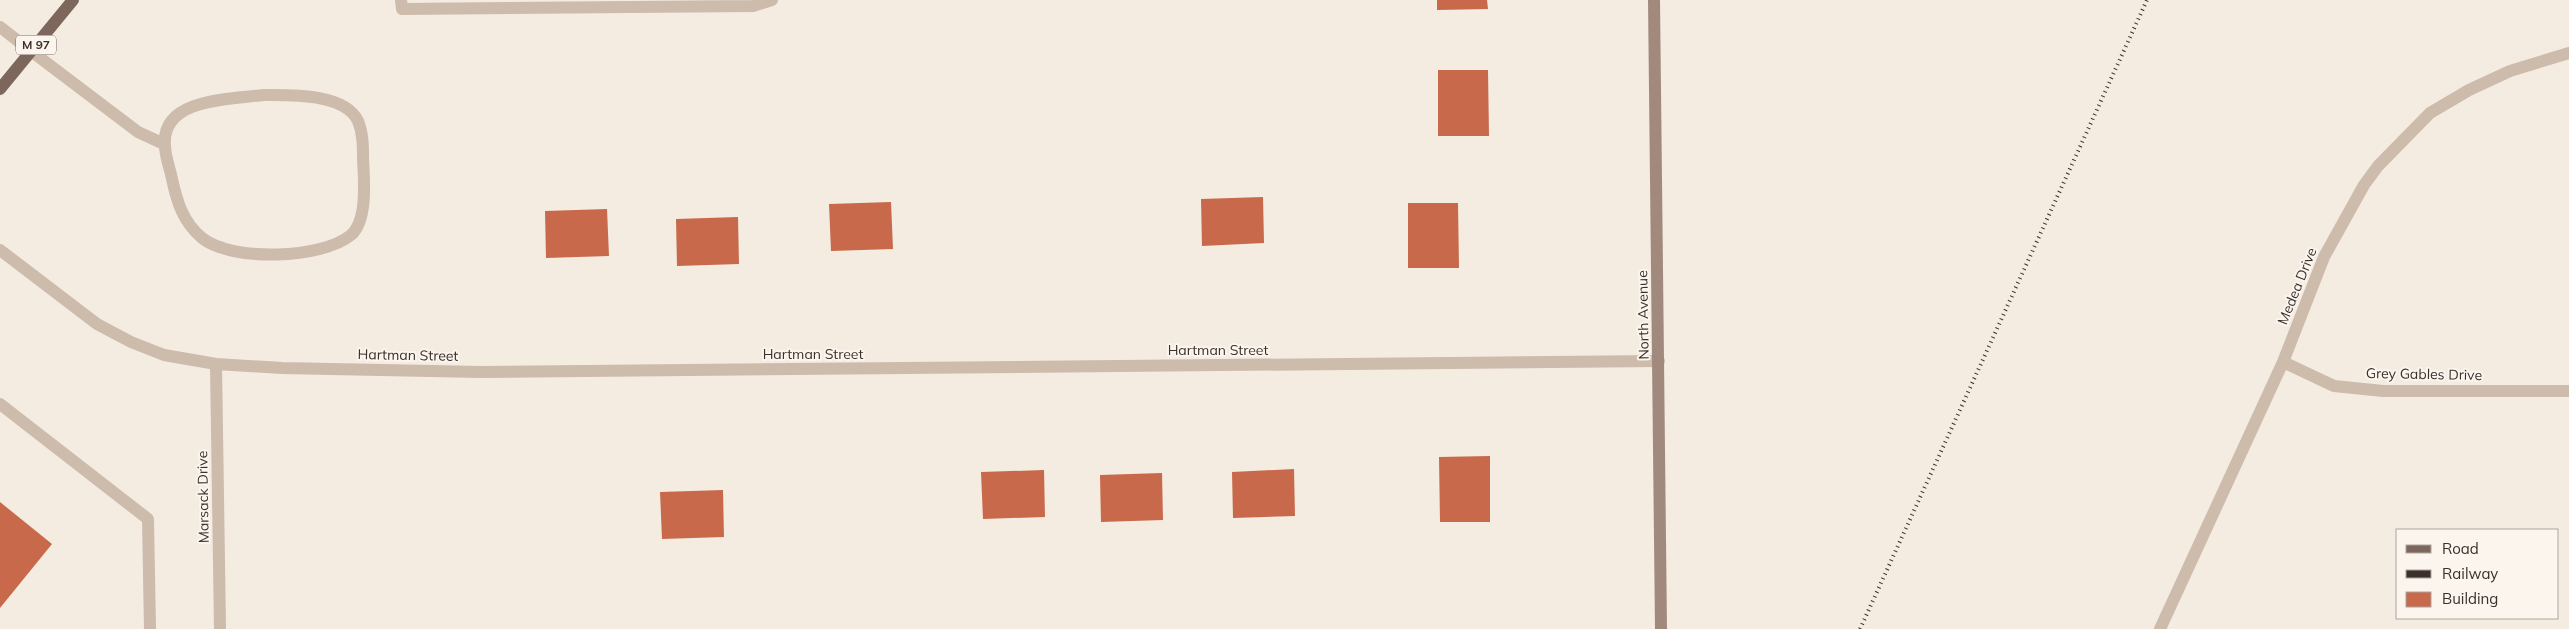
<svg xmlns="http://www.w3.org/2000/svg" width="2569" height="629" viewBox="0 0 2569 629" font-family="Mulish,sans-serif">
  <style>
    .building { fill: #c8694b }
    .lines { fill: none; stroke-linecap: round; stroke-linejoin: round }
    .service { stroke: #cdbbac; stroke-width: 12 }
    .minor { stroke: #cdbbac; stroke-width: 12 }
    .secondary { stroke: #a18a7d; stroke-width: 12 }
    .primary { stroke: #7d675c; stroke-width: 12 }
    .rail { stroke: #3b302b; stroke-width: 4; stroke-dasharray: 1 4; stroke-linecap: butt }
    .labels { text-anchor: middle; stroke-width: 4; stroke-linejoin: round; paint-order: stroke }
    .shield { fill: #fbf5ee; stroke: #756b66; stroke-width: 1 }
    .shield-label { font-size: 12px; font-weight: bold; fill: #3b302b }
    .street-label { font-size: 14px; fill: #3b302b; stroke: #fbf5ee }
  </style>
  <rect width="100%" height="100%" fill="#f4ebe1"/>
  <path class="building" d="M 1437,0 L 1487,0 L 1488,9 L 1437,10 Z
    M 1438,70 L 1488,70 L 1489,136 L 1438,136 Z
    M 1263,197 L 1264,243 L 1202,246 L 1201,199 Z
    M 891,202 L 893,249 L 831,251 L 829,204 Z
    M 1408,203 L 1458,203 L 1459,268 L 1408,268 Z
    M 607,209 L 609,256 L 546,258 L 545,211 Z
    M 738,217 L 739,264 L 677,266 L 676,219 Z
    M 1490,456 L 1490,522 L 1440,522 L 1439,457 Z
    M 1294,469 L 1295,516 L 1233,518 L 1232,472 Z
    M 1044,470 L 1045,517 L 983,519 L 981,472 Z
    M 1162,473 L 1163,520 L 1101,522 L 1100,475 Z
    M 723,490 L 724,537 L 662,539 L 660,492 Z
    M 0,502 L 52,544 L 0,608 Z"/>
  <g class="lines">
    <path class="service" d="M 401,0 L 402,9 L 753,6 L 772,0
      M 31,51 L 138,132 L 164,144
      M 264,95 C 290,95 345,93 358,121 C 363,133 363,146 363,159 C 364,179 368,220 351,235 C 322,259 232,262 202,238 C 183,222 177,202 172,179 C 170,168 165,157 165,145 C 161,98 231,99 264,95 Z
      M 0,404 L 148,519 L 150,629"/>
    <path class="minor" d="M 0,27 L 31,51
      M 0,250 L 97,324 L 131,342 L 164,355 L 216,364 L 282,368 L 480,372 L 1659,361
      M 2283,362 L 2334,386 L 2383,391 L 2569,391
      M 216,364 L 220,629
      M 2160,629 L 2283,362 L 2324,257 L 2364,185 L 2378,166 L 2430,113 L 2469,90 L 2510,71 L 2569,53"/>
    <path class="secondary" d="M 1654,0 L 1661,629"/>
    <path class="primary" d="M 0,89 L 73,0"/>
    <path class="rail" d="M 1860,629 L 2147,0"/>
  </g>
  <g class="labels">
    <rect class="shield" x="16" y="35.5" width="40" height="19" rx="4"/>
    <g class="shield-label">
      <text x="36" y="49">M 97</text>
    </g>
    <g class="street-label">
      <text transform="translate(2297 286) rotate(-68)" y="5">Medea Drive</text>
      <text transform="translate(1643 315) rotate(-91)" y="5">North Avenue</text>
      <text x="1218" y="355">Hartman Street</text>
      <text x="813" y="359">Hartman Street</text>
      <text transform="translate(408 355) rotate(1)" y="5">Hartman Street</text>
      <text transform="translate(2424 374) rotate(1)" y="5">Grey Gables Drive</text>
      <text transform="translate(203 497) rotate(-91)" y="5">Marsack Drive</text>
    </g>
  </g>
  <rect x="2396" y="529" width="162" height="90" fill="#fbf5ee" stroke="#aea6a0"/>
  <rect x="2406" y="545" width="25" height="8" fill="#7d675c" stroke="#aea6a0"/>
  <text x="2442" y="554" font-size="15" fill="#3b302b">Road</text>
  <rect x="2406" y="570" width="25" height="8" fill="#3b302b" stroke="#aea6a0"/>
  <text x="2442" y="579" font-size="15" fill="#3b302b">Railway</text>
  <rect x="2406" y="592" width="25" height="15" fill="#c8694b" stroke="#aea6a0"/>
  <text x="2442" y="604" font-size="15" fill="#3b302b">Building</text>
</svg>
